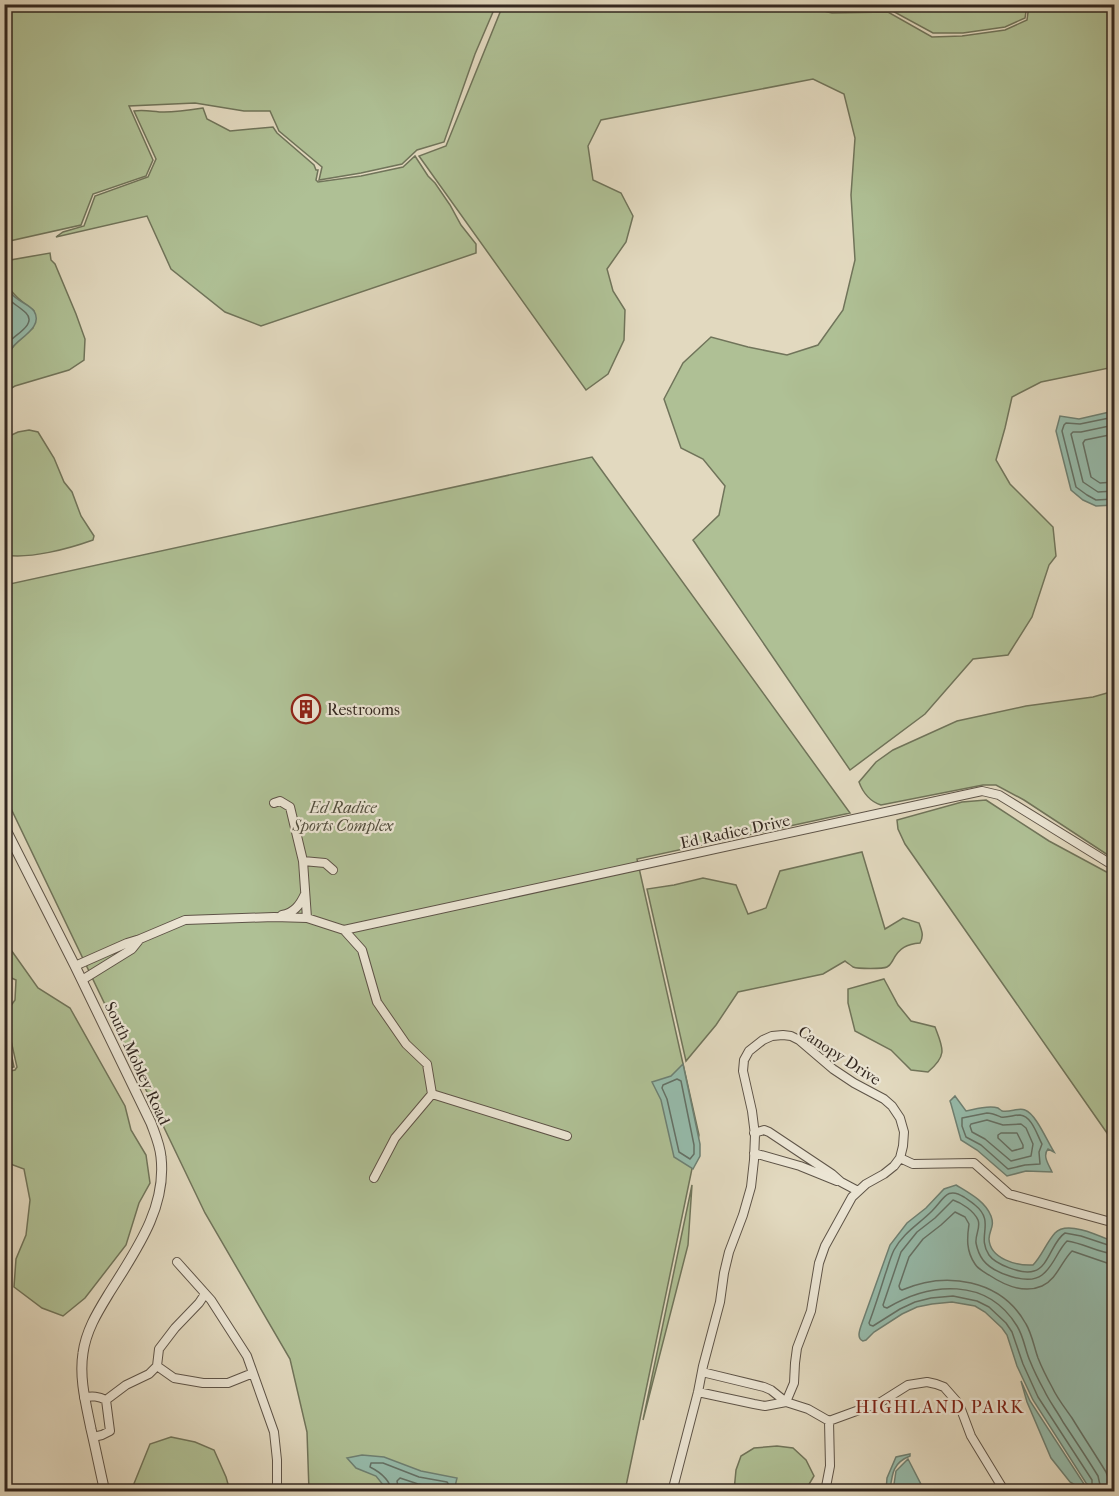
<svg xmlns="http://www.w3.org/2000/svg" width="1119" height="1496" viewBox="0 0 1119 1496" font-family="'IM FELL French Canon',serif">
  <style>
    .green { fill: #afc095; stroke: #70745a; stroke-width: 1.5 }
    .water { fill: #96bbab; stroke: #6e8073; stroke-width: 1.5 }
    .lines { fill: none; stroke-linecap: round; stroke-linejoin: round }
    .shore { stroke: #647166; stroke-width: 1.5 }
    .minor-casing { stroke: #5e5448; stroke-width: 10 }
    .tertiary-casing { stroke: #5e5448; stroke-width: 11 }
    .minor { stroke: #ece6d5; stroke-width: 8 }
    .tertiary { stroke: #ece6d5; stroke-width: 9 }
    .labels { text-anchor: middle; stroke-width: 4.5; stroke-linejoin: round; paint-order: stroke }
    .poi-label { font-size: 16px; fill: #322720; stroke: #ece6d5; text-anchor: start }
    .park-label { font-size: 16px; font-style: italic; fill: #514d3d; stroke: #ece6d5 }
    .street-label { font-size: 16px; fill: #322720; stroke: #ece6d5 }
    .neighbourhood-label { font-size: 18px; letter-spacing: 1.5px; fill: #7a1f14; stroke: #ece6d5 }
  </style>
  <rect width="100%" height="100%" fill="#e2d9bf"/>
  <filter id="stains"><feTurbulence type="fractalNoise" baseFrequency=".00333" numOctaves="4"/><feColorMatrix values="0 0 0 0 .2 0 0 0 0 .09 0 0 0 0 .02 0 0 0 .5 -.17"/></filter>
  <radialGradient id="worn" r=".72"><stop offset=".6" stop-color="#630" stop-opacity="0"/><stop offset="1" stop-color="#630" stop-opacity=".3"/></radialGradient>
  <path class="green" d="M 143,4 L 147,8 L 156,7 L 159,4 L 496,5 L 475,54 L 444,142 L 417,150 L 402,164 L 361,173 L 319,180 L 322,167 L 279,131 L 270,111 L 244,111 L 195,103 L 129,106 L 153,160 L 146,176 L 93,194 L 81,225 L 5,242 L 4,5 Z
    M 503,5 L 800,5 L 802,6 L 832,13 L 888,12 L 932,37 L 962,36 L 1005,30 L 1027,20 L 1029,5 L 1114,5 L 1114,367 L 1041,382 L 1012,397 L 1005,428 L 996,460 L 1010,484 L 1053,527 L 1056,556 L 1049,565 L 1032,617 L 1008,655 L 973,659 L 925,714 L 850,770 L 693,540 L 719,515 L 725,486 L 703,459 L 681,448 L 664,399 L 683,363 L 711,337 L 748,347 L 787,355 L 818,345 L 843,310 L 855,260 L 851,195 L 855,138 L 844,94 L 813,79 L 601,120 L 588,146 L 593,180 L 621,193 L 633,216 L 626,242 L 607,269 L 613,291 L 625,310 L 624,340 L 608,374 L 586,390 L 419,156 L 446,146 Z
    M 812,5 L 1027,5 L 1025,18 L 1005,27 L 963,33 L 933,33 L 889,9 L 834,10 Z
    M 203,108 L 207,119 L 230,131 L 273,127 L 277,133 L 314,165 L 316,170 L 318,170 L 316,180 L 318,182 L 361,176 L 403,167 L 415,156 L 428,176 L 435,183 L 450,205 L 461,225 L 476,244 L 476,253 L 261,326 L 225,312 L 171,269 L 147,216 L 56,237 L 63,232 L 84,226 L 95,196 L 148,177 L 156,159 L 134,111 C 144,109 154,112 164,112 C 177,112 190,110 203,108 Z
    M 50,253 L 51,260 L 55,264 L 76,314 L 85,339 L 84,360 L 69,370 L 15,386 L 5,392 L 4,370 C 8,364 7,357 11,350 C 16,341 26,335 33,328 L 34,311 C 12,294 5,291 5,261 Z
    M 29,430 L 38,432 L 54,458 L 64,482 L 72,492 L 81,516 L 94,536 L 93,540 C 68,549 30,559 5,555 L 5,438 L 18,432 Z
    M 592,457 L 850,813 L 637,859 L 699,1135 L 625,1491 L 309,1491 L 307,1432 L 290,1359 L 205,1213 L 5,796 L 5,585 Z
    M 1114,691 L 1114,859 L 1024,800 L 996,785 L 983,785 L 881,805 C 871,802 863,793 859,782 L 876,762 L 893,750 L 957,721 L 1026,706 L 1093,697 Z
    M 986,800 L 1049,841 L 1114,876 L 1114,1143 L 905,844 L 898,829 L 897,820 L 962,802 Z
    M 862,852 L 885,929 L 903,918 L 919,923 C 922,931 924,936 920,943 C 907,944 899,948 893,960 C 891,963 891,965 887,967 C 883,969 858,969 853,967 C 852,966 846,962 845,961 L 823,974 L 738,992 L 716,1025 L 686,1061 L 647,889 L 674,885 L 703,878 L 736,885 L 748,914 L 766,908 L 780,871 Z
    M 4,940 L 38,988 L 70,1008 L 125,1106 L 131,1130 L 146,1155 L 150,1183 L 139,1203 L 126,1245 L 85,1298 L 63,1316 L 42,1308 L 14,1287 L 16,1259 L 26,1235 L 30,1200 L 24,1169 L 5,1162 L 5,1072 L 15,1070 L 17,1067 L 5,1014 L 15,1000 L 16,980 L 5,975 Z
    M 884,979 L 898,1005 L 911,1021 L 935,1027 C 943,1048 948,1055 928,1072 L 911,1070 L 891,1050 L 855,1031 L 848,1003 L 848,989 Z
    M 5,1025 L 14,1067 L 5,1069 L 4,1069 Z
    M 692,1185 L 688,1245 L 643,1420 Z
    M 171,1437 L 195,1442 L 214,1450 L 226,1477 L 230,1491 L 131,1491 L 150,1444 Z
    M 777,1446 L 793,1448 L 806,1460 L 814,1476 L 805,1491 L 734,1491 L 736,1470 L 741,1456 L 754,1448 Z"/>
  <path class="water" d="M 5,272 C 8,279 7,288 12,294 C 17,301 29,304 34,311 C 44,327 19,338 12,348 C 8,355 8,363 5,370 Z
    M 1114,411 L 1114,505 L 1096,506 L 1083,500 L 1071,490 L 1056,431 L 1060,416 L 1079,419 Z
    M 683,1064 L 700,1144 L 700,1156 L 693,1169 L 674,1157 L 661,1100 L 652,1082 L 671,1076 Z
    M 955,1096 L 966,1111 C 976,1109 988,1105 998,1108 C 999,1109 1001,1110 1002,1111 C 1010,1113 1018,1107 1025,1110 C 1036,1114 1047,1141 1054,1152 L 1048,1149 C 1042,1156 1049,1165 1052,1172 L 1026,1171 L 1007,1176 L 977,1150 L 961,1140 L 951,1104 L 950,1101 Z
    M 956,1185 C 969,1193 985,1201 991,1216 C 995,1227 989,1230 989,1239 C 990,1259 1017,1266 1033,1265 C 1042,1256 1046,1243 1055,1233 C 1067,1220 1100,1236 1114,1242 L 1114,1491 L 1097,1491 L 1086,1483 L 1033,1400 L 1017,1366 L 1007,1335 L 1002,1328 L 985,1312 L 975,1306 L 952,1302 L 932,1304 L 917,1307 L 902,1314 L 874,1332 L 866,1340 L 863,1341 C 857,1338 859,1332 861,1326 L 890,1245 L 907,1223 L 926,1208 L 944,1189 Z
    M 1021,1381 L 1030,1401 L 1084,1484 L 1092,1491 L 1085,1491 L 1070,1482 L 1051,1458 L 1027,1402 Z
    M 910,1454 L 910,1456 C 892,1463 892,1475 890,1491 L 886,1491 L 887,1478 L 896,1457 Z
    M 362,1455 L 384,1457 L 421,1471 L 457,1478 L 454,1491 L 388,1491 L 376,1476 L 356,1468 L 347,1458 Z
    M 908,1459 L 923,1488 L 925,1491 L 893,1491 L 896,1471 Z"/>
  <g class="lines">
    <path class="shore" d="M 4,294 C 9,302 19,306 26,313 C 37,324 16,334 9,342 C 7,344 6,347 4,350
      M 1114,417 L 1080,424 L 1066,423 L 1064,425 L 1062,431 L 1076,487 L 1087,495 L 1096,500 L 1114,499
      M 1114,425 L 1081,432 L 1073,432 L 1071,434 L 1083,482 L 1098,492 L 1114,491
      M 1114,434 L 1085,440 L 1083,443 L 1091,477 L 1100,483 L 1114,482
      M 677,1079 L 681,1081 L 694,1145 L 694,1154 L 690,1159 L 679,1152 L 667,1099 L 662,1088 L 663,1085 Z
      M 987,1113 C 992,1113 996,1115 1001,1117 C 1007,1118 1014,1115 1020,1115 C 1032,1116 1037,1135 1042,1144 L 1039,1152 L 1040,1164 L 1025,1165 L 1008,1169 L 981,1145 L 966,1137 L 962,1126 L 962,1118 Z
      M 987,1120 L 1003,1125 L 1021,1124 L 1026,1128 L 1033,1144 L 1031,1156 L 1011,1161 L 985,1139 L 972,1132 L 970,1126 L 971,1124 Z
      M 1001,1133 L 1017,1133 L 1023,1145 L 1023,1148 L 1012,1151 L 998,1138 L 998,1135 Z
      M 392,1492 C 390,1480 380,1472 370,1467 L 371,1463 L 383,1463 L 419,1477 L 447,1482 L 449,1485 L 448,1492
      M 399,1492 L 397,1481 L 400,1478 L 418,1484 L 438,1488 L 441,1492
      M 1088,1492 L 1092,1486 L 1092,1480 L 1038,1397 L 1023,1364 L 1012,1332 L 1006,1323 L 989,1307 L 977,1301 L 953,1296 L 931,1298 L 915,1302 L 900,1309 L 873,1326 L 870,1325 L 869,1323 C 875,1307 880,1291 885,1275 C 888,1267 890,1258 894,1250 C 903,1233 919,1224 932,1211 C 944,1199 947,1186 964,1197 C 968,1200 972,1202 975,1205 C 996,1222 976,1236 989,1255 C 995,1264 1022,1275 1034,1271 C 1049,1267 1052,1241 1065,1233 L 1081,1236 L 1114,1247
      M 1098,1492 L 1100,1485 L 1098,1476 C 1087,1458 1075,1440 1063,1422 C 1057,1411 1049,1401 1044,1390 C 1039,1381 1034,1371 1030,1361 C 1025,1350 1024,1337 1017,1326 C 987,1277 930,1282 887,1308 L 884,1307 L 883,1305 L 901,1252 L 917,1232 L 935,1218 L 953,1200 C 962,1203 974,1211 978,1220 C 981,1227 975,1235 976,1243 C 977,1248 980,1256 983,1260 C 993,1273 1028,1286 1042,1275 C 1054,1266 1057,1251 1067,1241 C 1083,1243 1099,1253 1114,1254
      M 1108,1492 L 1109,1480 L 1106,1472 C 1095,1454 1083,1436 1072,1418 C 1065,1408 1057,1398 1052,1387 C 1047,1378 1042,1368 1038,1358 C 1034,1347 1032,1334 1026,1324 C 1001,1279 946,1271 902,1290 L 900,1289 L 899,1286 L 909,1257 L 923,1239 L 941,1225 L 955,1212 L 965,1217 L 969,1224 C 967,1238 966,1251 975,1264 C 978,1269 984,1272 989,1275 C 1004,1285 1024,1294 1042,1286 C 1057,1279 1061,1262 1072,1251 L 1107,1263 L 1114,1263"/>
    <g class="minor-casing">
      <path id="minor" d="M 274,803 L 280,801 L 290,807 L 303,861 L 307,918
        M 303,861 L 325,863 L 333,870
        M 282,915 C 294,913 300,905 305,894
        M 344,930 L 982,791 L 999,795 L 1114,866
        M 75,966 L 127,943 L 140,939 L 185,920 L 274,917 L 307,918 L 344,930 L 362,950 L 377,1002 L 406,1044 L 427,1064 L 432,1094 L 395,1138 L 374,1178
        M 82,980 L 132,949 L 140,939
        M 432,1094 L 567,1136
        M 754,1133 L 764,1130 L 769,1132 L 832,1174 L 841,1182 L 858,1191
        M 754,1153 L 800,1166 L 837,1181
        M 900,1158 L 913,1164 L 974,1163 L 1009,1194 L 1111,1222 L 1114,1226
        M 177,1262 L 211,1300 L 247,1356 L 274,1432 L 277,1460 L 277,1492
        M 205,1294 L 199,1303 L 175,1328 L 159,1349 L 157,1366 L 174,1378 L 203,1383 L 228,1383 L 253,1373
        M 702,1372 L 764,1387 L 771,1390 L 786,1402 L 808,1409 L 829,1421 L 881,1402 L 908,1385 L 927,1382 L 936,1384 L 944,1387 L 959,1404 L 971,1436 L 1005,1492
        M 698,1392 L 754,1404 L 765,1406 L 786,1402
        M 84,1397 C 93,1396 98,1396 106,1400 L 110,1431 L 102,1435 L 93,1437
        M 106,1400 L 126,1385 L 149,1374 L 157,1366
        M 672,1492 L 698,1392 L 703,1366 L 720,1302 L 724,1273 L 729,1252 L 743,1215 L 751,1187 L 754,1160 L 755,1135 L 752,1111 L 743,1071 L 744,1060 L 749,1051 L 763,1040 L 772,1036 L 783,1035 L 791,1036 L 799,1040 L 833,1069 L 854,1083 L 884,1099 L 892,1106 L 900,1118 L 904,1132 L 903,1146 L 900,1158 L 894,1166 L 884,1174 L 866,1184 L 852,1197 L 825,1246 L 819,1263 L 811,1311 L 797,1348 L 795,1363 L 794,1383 L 786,1402
        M 825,1492 L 830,1466 L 829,1421"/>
    </g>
    <g class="tertiary-casing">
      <path id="tertiary" d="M 4,826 L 75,966 L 151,1123 C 155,1134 160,1145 161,1157 C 167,1209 134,1253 108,1295 C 97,1313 86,1331 83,1353 C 79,1378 86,1404 91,1429 C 96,1450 100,1471 105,1492"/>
    </g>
    <use href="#minor" class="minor"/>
    <use href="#tertiary" class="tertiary"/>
  </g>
  <defs>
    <g id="building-ring" transform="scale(1.5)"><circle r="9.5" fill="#ece6d5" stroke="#8f2418" stroke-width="1.5"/><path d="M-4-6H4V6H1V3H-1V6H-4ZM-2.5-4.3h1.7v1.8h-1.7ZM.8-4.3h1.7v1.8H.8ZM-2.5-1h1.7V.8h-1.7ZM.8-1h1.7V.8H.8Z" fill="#8f2418"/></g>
  </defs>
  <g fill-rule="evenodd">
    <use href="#building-ring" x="306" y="709"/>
  </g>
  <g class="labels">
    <g class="poi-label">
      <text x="327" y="715">Restrooms</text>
    </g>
    <g class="park-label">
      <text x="343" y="813">Ed Radice<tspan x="343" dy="18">Sports Complex</tspan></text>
    </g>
    <g class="street-label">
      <text transform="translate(735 831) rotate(-12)" y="6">Ed Radice Drive</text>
      <text transform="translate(840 1055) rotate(33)" y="6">Canopy Drive</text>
      <text transform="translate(138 1063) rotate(65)" y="6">South Mobley Road</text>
    </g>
    <g class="neighbourhood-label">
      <text x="940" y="1413">HIGHLAND PARK</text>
    </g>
  </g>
  <rect width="1119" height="1496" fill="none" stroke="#e2d9bf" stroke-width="24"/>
  <rect x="6" y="6" width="1107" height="1484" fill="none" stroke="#322720" stroke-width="3"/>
  <rect x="12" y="12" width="1095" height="1472" fill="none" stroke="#322720" stroke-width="1.5"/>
  <rect width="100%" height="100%" filter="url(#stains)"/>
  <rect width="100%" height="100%" fill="url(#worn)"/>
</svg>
